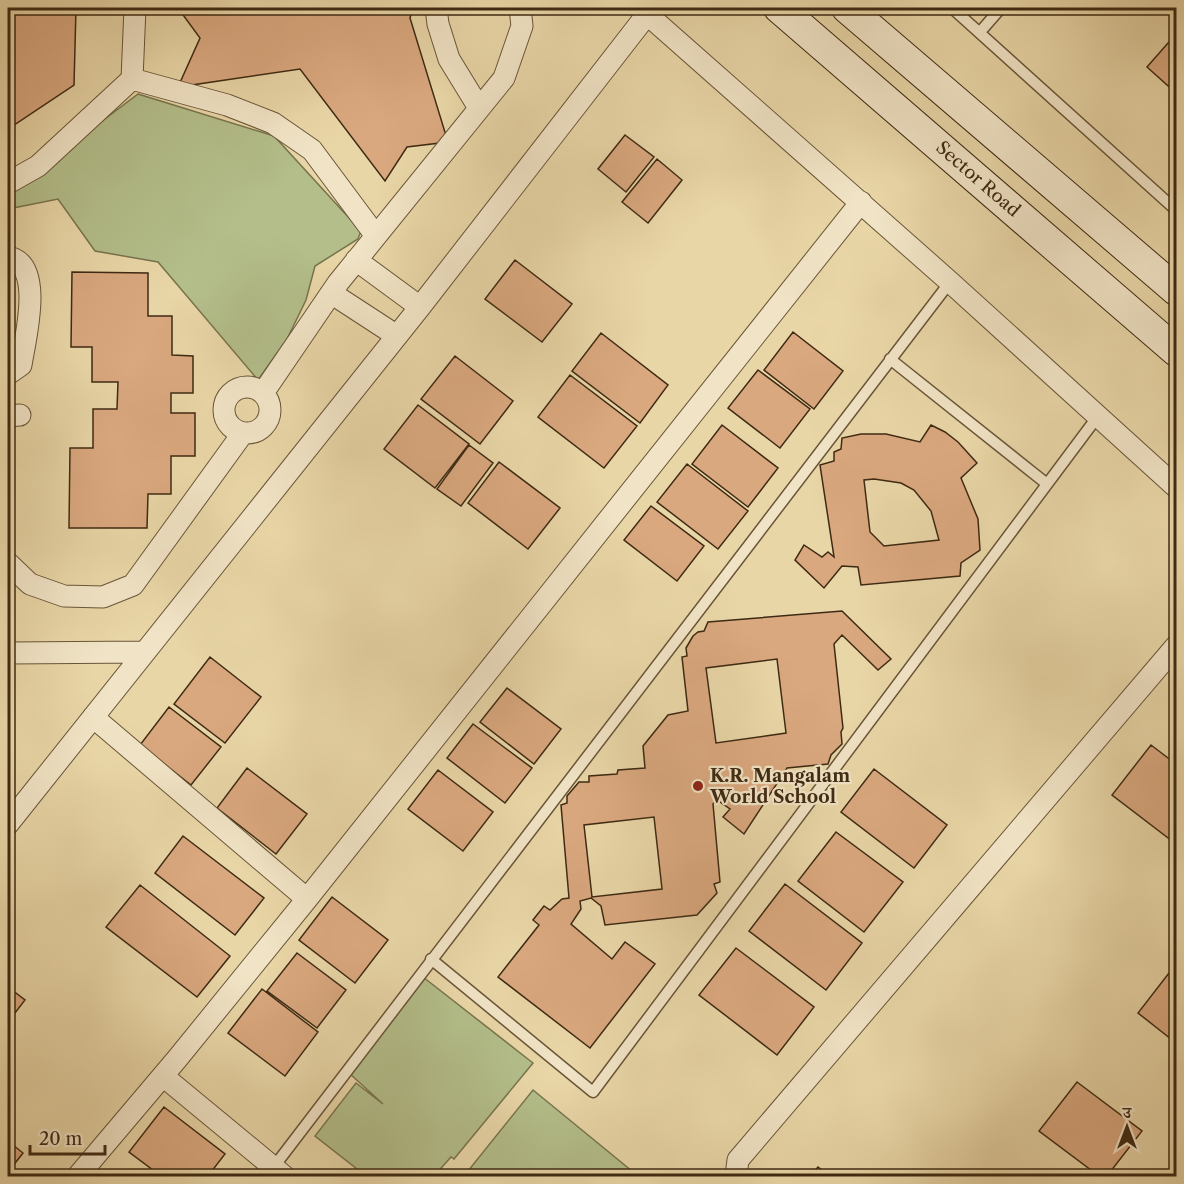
<svg xmlns="http://www.w3.org/2000/svg" width="1184" height="1184" viewBox="0 0 1184 1184" font-family="'Libre Caslon Text','Noto Serif Devanagari',serif">
  <style>
    .green { fill: #b3be8a; stroke: #78744e; stroke-width: 1.5 }
    .building { fill: #daa87f; stroke: #3e2a13; stroke-width: 1.5; fill-rule: evenodd }
    .lines { fill: none; stroke-linecap: round; stroke-linejoin: round }
    .lane-casing { stroke: #695538; stroke-width: 13 }
    .street-casing { stroke: #695538; stroke-width: 23 }
    .secondary-casing { stroke: #3e2a13; stroke-width: 32 }
    .lane { stroke: #f1e4c6; stroke-width: 10 }
    .street { stroke: #f1e4c6; stroke-width: 21 }
    .secondary { stroke: #f1e4c6; stroke-width: 30 }
    .poi-dot { fill: #8f2418; stroke: #f1e4c6; stroke-width: 2 }
    .labels { text-anchor: middle; stroke-width: 4.5; stroke-linejoin: round; paint-order: stroke }
    .street-label { font-size: 18px; fill: #3e2a13; stroke: #f1e4c6 }
    .poi-label { font-size: 18px; font-weight: bold; fill: #3e2a13; stroke: #f1e4c6; text-anchor: start }
  </style>
  <rect width="100%" height="100%" fill="#e9d6a7"/>
  <filter id="stains"><feTurbulence type="fractalNoise" baseFrequency=".00333" numOctaves="4"/><feColorMatrix values="0 0 0 0 .2 0 0 0 0 .09 0 0 0 0 .02 0 0 0 .5 -.17"/></filter>
  <radialGradient id="worn" r=".72"><stop offset=".6" stop-color="#630" stop-opacity="0"/><stop offset="1" stop-color="#630" stop-opacity=".3"/></radialGradient>
  <path class="green" d="M 138,94 L 274,136 L 361,231 L 358,239 L 315,266 L 306,300 L 287,339 L 258,380 L 158,262 L 95,251 L 58,199 L 8,209 L 8,192 Z
    M 423,977 L 533,1063 L 454,1159 L 451,1157 L 434,1176 L 366,1176 L 315,1136 L 356,1083 L 383,1104 L 349,1073 Z
    M 533,1090 L 638,1176 L 464,1176 Z"/>
  <path class="building" d="M 8,8 L 76,8 L 74,85 L 8,129 Z
    M 178,8 L 413,8 L 410,18 L 448,142 L 407,147 L 385,181 L 300,69 L 178,87 L 200,38 Z
    M 1176,34 L 1176,93 L 1147,67 Z
    M 625,135 L 654,157 L 626,192 L 598,169 Z
    M 657,159 L 682,180 L 648,223 L 622,202 Z
    M 515,260 L 572,304 L 542,342 L 485,299 Z
    M 72,272 L 148,273 L 148,316 L 172,316 L 172,355 L 193,356 L 193,393 L 171,393 L 171,413 L 195,413 L 195,456 L 171,456 L 171,494 L 148,494 L 147,528 L 69,528 L 70,448 L 93,448 L 93,409 L 117,409 L 118,382 L 92,382 L 92,347 L 71,347 Z
    M 793,332 L 843,371 L 814,409 L 764,370 Z
    M 601,333 L 668,385 L 640,423 L 572,371 Z
    M 455,356 L 513,401 L 480,444 L 421,399 Z
    M 758,370 L 810,409 L 780,448 L 728,408 Z
    M 570,375 L 637,426 L 604,468 L 538,417 Z
    M 418,405 L 469,444 L 435,488 L 384,449 Z
    M 722,425 L 778,468 L 748,507 L 692,464 Z
    M 931,425 L 945,432 L 958,442 L 977,463 L 961,478 L 978,519 L 980,550 L 961,563 L 960,576 L 861,585 L 858,567 L 842,566 L 824,588 L 795,560 L 804,545 L 822,557 L 828,552 L 834,557 L 820,465 L 834,461 L 834,452 L 841,449 L 842,438 L 861,434 L 886,434 L 920,442 ZM 874,479 L 901,483 L 914,490 L 931,511 L 939,540 L 884,546 L 870,532 L 864,480 Z
    M 469,445 L 493,463 L 461,506 L 437,489 Z
    M 499,462 L 560,508 L 528,549 L 468,503 Z
    M 687,464 L 748,511 L 718,549 L 657,502 Z
    M 651,506 L 704,546 L 677,581 L 624,540 Z
    M 842,611 L 891,659 L 878,670 L 842,635 L 834,644 L 843,728 L 841,732 L 842,744 L 831,755 L 828,764 L 787,768 L 744,834 L 723,817 L 730,809 L 717,800 L 713,804 L 720,882 L 714,884 L 717,893 L 697,915 L 605,925 L 601,906 L 591,898 L 580,901 L 581,909 L 571,924 L 612,959 L 625,942 L 655,964 L 590,1048 L 498,977 L 539,925 L 533,920 L 544,906 L 550,910 L 562,899 L 569,898 L 561,805 L 567,803 L 567,796 L 579,782 L 589,782 L 589,776 L 617,774 L 618,770 L 645,768 L 643,746 L 668,715 L 688,711 L 682,657 L 687,656 L 686,648 L 693,636 L 698,632 L 704,631 L 708,622 ZM 777,659 L 786,733 L 716,743 L 706,668 ZM 654,817 L 662,889 L 592,897 L 584,825 Z
    M 210,657 L 261,697 L 225,743 L 174,704 Z
    M 507,688 L 561,729 L 534,764 L 480,722 Z
    M 169,707 L 221,747 L 191,785 L 140,745 Z
    M 473,724 L 532,768 L 505,803 L 447,758 Z
    M 1151,745 L 1176,764 L 1176,844 L 1112,795 Z
    M 247,768 L 307,814 L 276,854 L 217,808 Z
    M 874,769 L 947,825 L 914,868 L 841,812 Z
    M 438,770 L 493,812 L 463,851 L 408,809 Z
    M 836,832 L 903,882 L 864,932 L 798,881 Z
    M 183,836 L 264,898 L 235,935 L 155,873 Z
    M 785,884 L 862,943 L 826,990 L 749,931 Z
    M 140,885 L 230,956 L 197,997 L 106,927 Z
    M 332,897 L 388,940 L 355,983 L 299,940 Z
    M 736,948 L 814,1007 L 777,1055 L 699,995 Z
    M 297,953 L 346,990 L 317,1028 L 267,991 Z
    M 1176,964 L 1176,1043 L 1138,1013 Z
    M 8,987 L 25,1000 L 8,1022 Z
    M 262,989 L 318,1032 L 285,1076 L 228,1033 Z
    M 1077,1082 L 1142,1131 L 1107,1176 L 1099,1176 L 1039,1131 Z
    M 164,1107 L 225,1154 L 208,1176 L 161,1176 L 129,1152 Z
    M 8,1141 L 23,1153 L 8,1172 Z
    M 818,1167 L 830,1176 L 810,1176 Z"/>
  <g class="lines">
    <g class="lane-casing">
      <path id="lane" d="M 952,8 L 1176,210
        M 980,32 L 1001,8
        M 890,359 L 1047,484
        M 431,959 L 593,1092 L 1098,416
        M 273,1168 L 950,282"/>
    </g>
    <g class="street-casing">
      <path id="street" d="M 436,8 L 438,24 L 449,59 L 479,108
        M 640,8 L 950,282 L 1176,487
        M 132,79 L 135,8
        M 8,183 L 38,166 L 132,79 L 227,105 L 273,123 L 312,150 L 376,236
        M 8,257 C 45,264 25,339 21,365 L 8,374
        M 356,260 L 420,307
        M 331,293 L 397,336
        M224 410a23 23 0 1 1 46 0a23 23 0 1 1-46 0Z
        M 263,393 L 338,283 L 504,78 L 522,26 L 520,8
        M 8,416 L 20,415
        M 8,563 L 30,584 L 64,596 L 103,597 L 133,585 L 243,433
        M 8,653 L 144,652
        M 93,717 L 307,899
        M 8,824 L 420,307 L 652,8
        M 163,1076 L 284,1176
        M 78,1176 L 177,1059 L 307,899 L 861,202
        M 736,1176 L 738,1160 L 1176,646"/>
    </g>
    <g class="secondary-casing">
      <path id="secondary" d="M 779,8 L 1176,351
        M 847,8 L 1176,290"/>
    </g>
    <use href="#lane" class="lane"/>
    <use href="#street" class="street"/>
    <use href="#secondary" class="secondary"/>
  </g>
  <circle class="poi-dot" cx="698" cy="786" r="6"/>
  <g class="labels">
    <g class="street-label">
      <text transform="translate(978 179) rotate(41)" y="6">Sector Road</text>
    </g>
    <g class="poi-label">
      <text x="710" y="782">K.R. Mangalam<tspan x="710" dy="21">World School</tspan></text>
    </g>
  </g>
  <rect width="1184" height="1184" fill="none" stroke="#e9d6a7" stroke-width="30"/>
  <rect x="9" y="9" width="1166" height="1166" fill="none" stroke="#3e2a13" stroke-width="3"/>
  <rect x="15" y="15" width="1154" height="1154" fill="none" stroke="#3e2a13" stroke-width="1.5"/>
  <g transform="translate(1127 1127)" stroke="#f1e4c6" stroke-width="4.5" paint-order="stroke">
  <path d="M0-4.5L10 22L0 15L-10 22Z" fill="#3e2a13"/>
  <text y="-9" font-size="16" font-weight="bold" text-anchor="middle" fill="#3e2a13">उ</text>
  </g>
  <path d="M30 1145v9h75v-9" fill="none" stroke="#3e2a13" stroke-width="3"/>
  <text x="39" y="1145" font-size="18" fill="#3e2a13" stroke="#f1e4c6" stroke-width="4.5" paint-order="stroke">20 m</text>
  <rect width="100%" height="100%" filter="url(#stains)"/>
  <rect width="100%" height="100%" fill="url(#worn)"/>
</svg>
